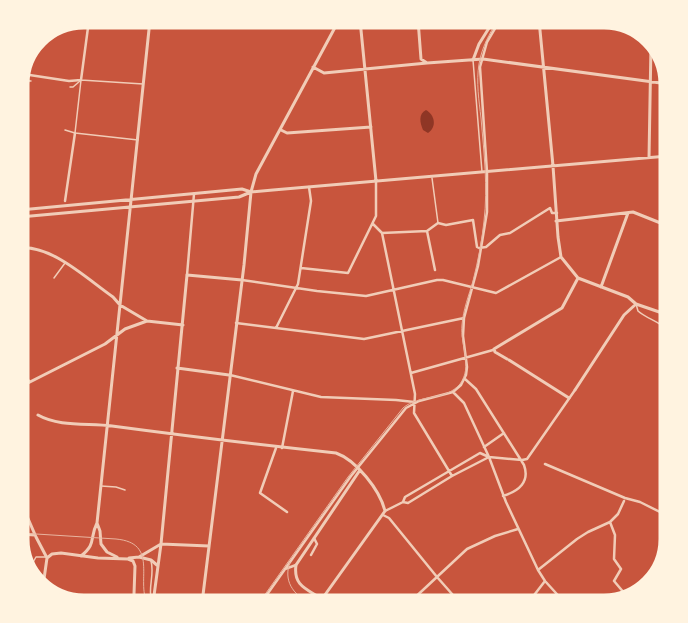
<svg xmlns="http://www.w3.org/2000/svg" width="688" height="623" viewBox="0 0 688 623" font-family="Helvetica,sans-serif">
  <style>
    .water { fill: #8f3625 }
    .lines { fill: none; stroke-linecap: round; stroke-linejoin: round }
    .service { stroke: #f1ccb7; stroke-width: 1.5 }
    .pedestrian { stroke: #f1ccb7; stroke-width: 2.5 }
    .minor { stroke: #f1ccb7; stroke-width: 3 }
    .tram { stroke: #e9b49f; stroke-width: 1 }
    .rim { fill: none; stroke: #fff3e0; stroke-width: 5 }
  </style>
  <rect width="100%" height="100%" fill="#c8553d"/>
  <path class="water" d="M 426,110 C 435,115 437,127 428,133 L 423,130 C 420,123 418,114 426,110 Z"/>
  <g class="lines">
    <path class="service" d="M 473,60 L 482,172
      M 20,80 L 31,81
      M 81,80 L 143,84
      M 70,87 L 73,87 L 80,81
      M 24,108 L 28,81
      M 65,130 L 75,133 L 138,140
      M 75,133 L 81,80
      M 432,178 L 438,223
      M 54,278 L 65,263
      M 636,304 L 638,311 C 647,319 659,321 667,330 L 666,339
      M 101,486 L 116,487 L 125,490
      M 151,561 C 155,575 147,589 152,603
      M 32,564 L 36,557 L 45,557"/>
    <path class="pedestrian" d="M 23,74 L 69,81 L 81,80 L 89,20
      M 65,201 L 75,133
      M 373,224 L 382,233 L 415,394 L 414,413 L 452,476
      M 427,231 L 435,270
      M 382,233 L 427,231 L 438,223 L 446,225 L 473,220 L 477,247 L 479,248 L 486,247 L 500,235 L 510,233 L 550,208 L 552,213 L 557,213
      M 301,268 L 348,273 L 376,216 L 376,181
      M 187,275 L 194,194
      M 242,280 L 317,291 L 366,296 L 437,280 L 443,280 L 496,293 L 561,257
      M 236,323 L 364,339 L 464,318
      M 276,328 L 298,284 L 311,201 L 309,187
      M 411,373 L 493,350
      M 230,375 L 321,397 L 396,400 L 414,402
      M 465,379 L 476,389 L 524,465 C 530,482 519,491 503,496
      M 453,392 L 464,403 L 489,457 L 506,502 L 538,570 L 545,581 L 565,603
      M 484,447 L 504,433
      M 276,448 L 260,493 L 287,512
      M 282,448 L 293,391
      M 545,464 L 625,498 L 640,502 L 668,516
      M 403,502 L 405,497 L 480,453 L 489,457 L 522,460 L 527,459 L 575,390
      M 385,511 L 403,502 L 408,503 L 452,476 L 489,457
      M 383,515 L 389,518 L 437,577 L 460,603
      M 610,522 L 615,535 L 614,559 L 621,569 L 614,581 L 625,594
      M 311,555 L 317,544 L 314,538
      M 285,569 L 296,565
      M 538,570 L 577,539 L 588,532 L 610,522 L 618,514 L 624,501
      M 322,599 L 326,603
      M 261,603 L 351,476 L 406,408 L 419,401 L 453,392 L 461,385 L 466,375 L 467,367 L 463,336 L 464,318 L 478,266 L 487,212 L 487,172 L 480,67 L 487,42 L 500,20
      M 409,603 L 467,549 L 495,536 L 518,529
      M 528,603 L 545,581"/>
    <path class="minor" d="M 360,20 L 376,181
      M 418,20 L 421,59 L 427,63
      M 539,20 L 553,166 L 558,237 L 561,257 L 578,278 L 628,297 L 636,304 L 668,315
      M 473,60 L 479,44 L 494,20
      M 313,67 L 324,73 L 427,63 L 483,59 L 668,84
      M 281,130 L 287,133 L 371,127
      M 649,158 L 651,44
      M 20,210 L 242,189 L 251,192
      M 20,217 L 239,197 L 251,192 L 273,190 L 668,156
      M 556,221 L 633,212 L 668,226
      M 20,248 C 52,245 87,279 113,297 L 120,305 L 147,321
      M 601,287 L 628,213
      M 507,359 L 495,352 L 494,349 L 562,308 L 578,278
      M 509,360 L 569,398
      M 20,365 L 29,382
      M 177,368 L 229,375
      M 20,387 L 105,344 L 125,329 L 147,321 L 183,325
      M 575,390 L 624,315 L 636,304
      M 38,415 C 59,427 88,423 112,426 C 187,436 261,445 336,453 C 356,460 380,490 385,511 L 322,599 C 307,589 293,586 296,565 L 360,470
      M 20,500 L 36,537 L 47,558
      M 97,523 L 100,531 L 101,544 L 107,552 L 117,557
      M 20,534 L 35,535
      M 161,544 L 209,546
      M 81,556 C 97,543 89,539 97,523 L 150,20
      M 139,557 L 151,560 L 158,566
      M 129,558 L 139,557 L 161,544
      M 43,586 L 47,558 L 52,554 L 61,553 L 98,558 L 128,559 L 133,561 L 135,566 L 134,594 L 137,603
      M 153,603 L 161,544 L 187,275 L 242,280
      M 202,603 L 244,265 L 251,192 L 256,174 L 339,20"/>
    <path class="tram" d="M 20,533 L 116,539 C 159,543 136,580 147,603
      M 290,562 C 283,581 293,594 309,603
      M 259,603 L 348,477 L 403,408 C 419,394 446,401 460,384 C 473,367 460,344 462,325 C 463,310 469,295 473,281 C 478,261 482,241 484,221 C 488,187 484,153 481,118 C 479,101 476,82 479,64 C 482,47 489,34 498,20"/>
  </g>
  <path d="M0 0H688V623H0ZM84 27H604A57 57 0 0 1 661 84V539A57 57 0 0 1 604 596H84A57 57 0 0 1 27 539V84A57 57 0 0 1 84 27Z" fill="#fff3e0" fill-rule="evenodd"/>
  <path class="rim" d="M84 27H604A57 57 0 0 1 661 84V539A57 57 0 0 1 604 596H84A57 57 0 0 1 27 539V84A57 57 0 0 1 84 27Z"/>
</svg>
